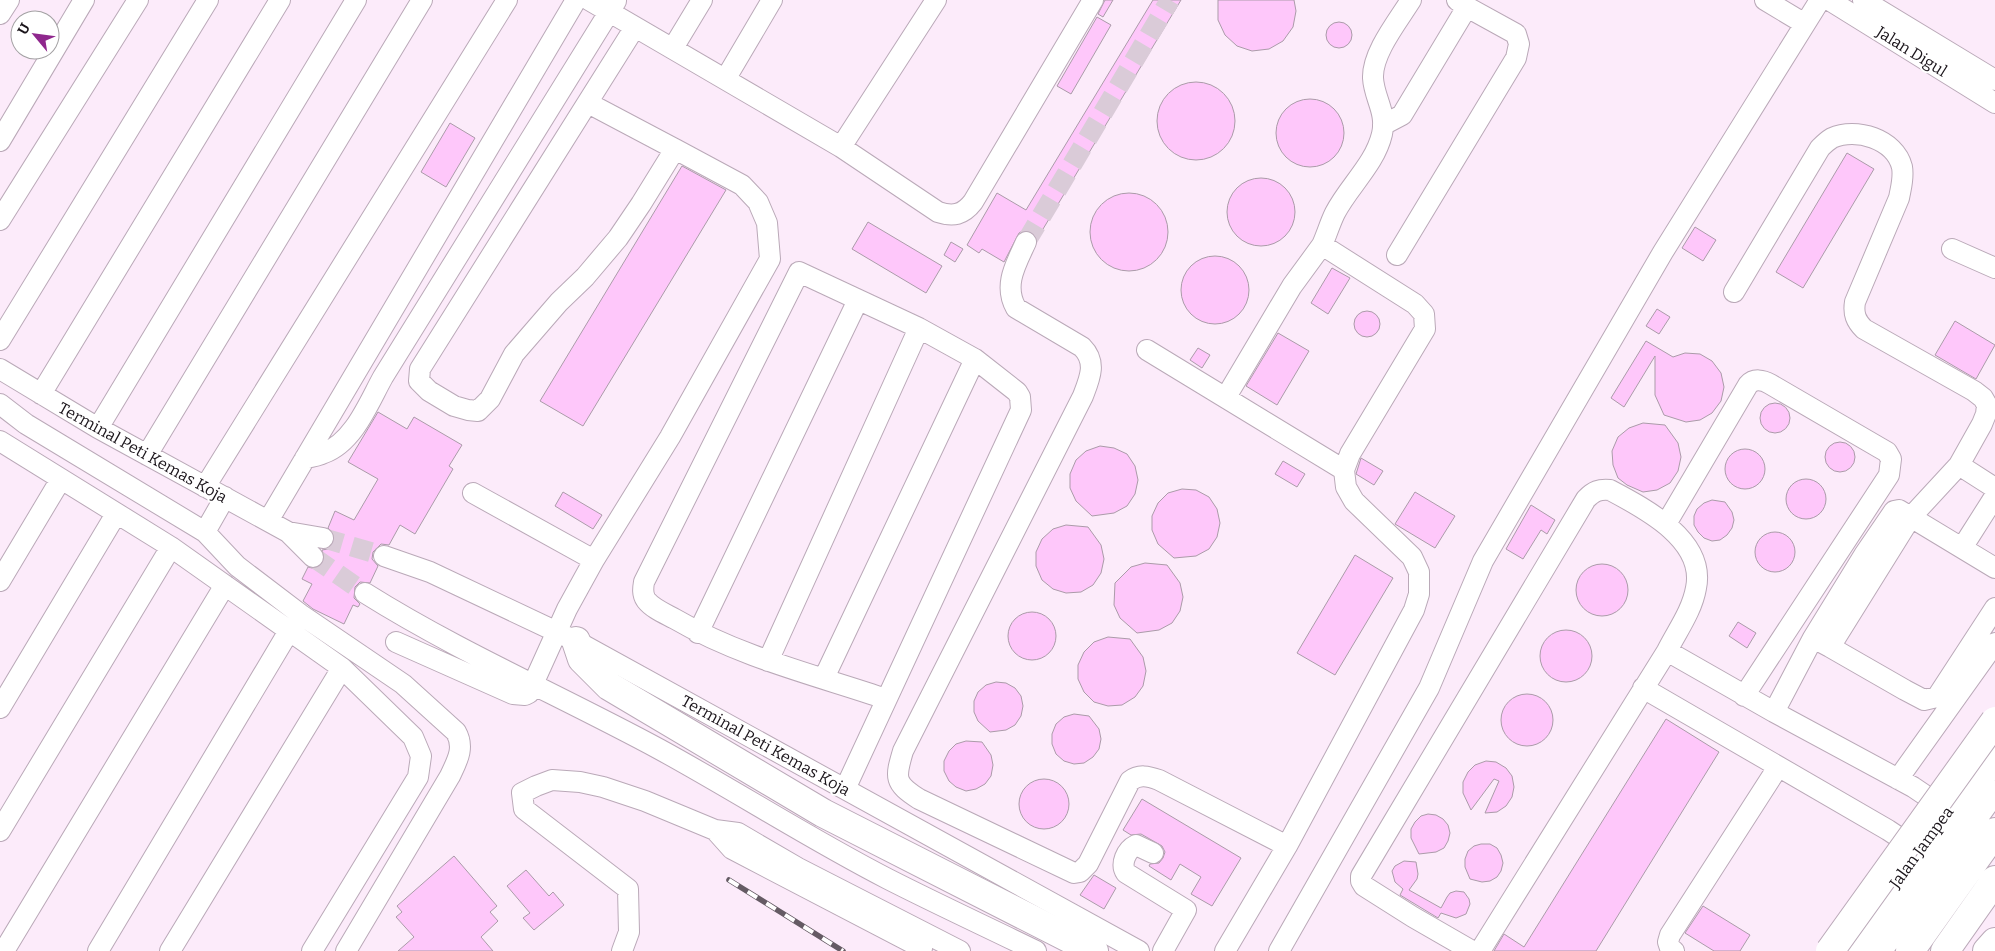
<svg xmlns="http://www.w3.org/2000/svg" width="1995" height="951" viewBox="0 0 1995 951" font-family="Bitter,serif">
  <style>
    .building { fill: #fec7fa; stroke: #ab9ba9 }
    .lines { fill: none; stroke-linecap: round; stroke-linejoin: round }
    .minor-tunnel { stroke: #dacbd8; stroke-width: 20; stroke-dasharray: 20 10; stroke-linecap: butt }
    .minor-casing { stroke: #baa9b8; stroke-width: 22 }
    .highway-casing { stroke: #baa9b8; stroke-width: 30 }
    .minor { stroke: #fff; stroke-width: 20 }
    .highway { stroke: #fff; stroke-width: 28 }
    .rail-casing { stroke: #655b64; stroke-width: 5.5 }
    .rail { stroke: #fff; stroke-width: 4; stroke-dasharray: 11; stroke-linecap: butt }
    .highway-bridge-casing { stroke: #baa9b8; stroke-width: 30; stroke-linecap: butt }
    .highway-bridge { stroke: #fff; stroke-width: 28 }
    .labels { text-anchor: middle; stroke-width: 4; stroke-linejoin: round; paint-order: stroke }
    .street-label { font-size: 16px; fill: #1a141a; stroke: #fff }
  </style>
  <rect width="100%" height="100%" fill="#fcebfa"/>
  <path class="building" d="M 1105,0 L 1113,0 L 1103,17 L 1098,14 Z
    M 1153,0 L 1181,0 L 1037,239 L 1031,231 L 1024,230 L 1019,233 L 1004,262 L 982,249 L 979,253 L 967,245 L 997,193 L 1026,210 Z
    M 1218,0 L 1294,0 L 1296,11 L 1293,27 L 1283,41 L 1269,49 L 1252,51 L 1237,46 L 1225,35 L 1218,20 Z
    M 1097,17 L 1111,25 L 1071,94 L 1057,86 Z
    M1326 35a13 13 0 1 1 26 0a13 13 0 1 1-26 0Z
    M1157 121a39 39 0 1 1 78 0a39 39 0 1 1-78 0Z
    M1276 133a34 34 0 1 1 68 0a34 34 0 1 1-68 0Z
    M 450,123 L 475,138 L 446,187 L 421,172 Z
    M 1847,153 L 1874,169 L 1803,288 L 1776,272 Z
    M 682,166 L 726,190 L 583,426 L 540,401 Z
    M1227 212a34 34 0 1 1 68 0a34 34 0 1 1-68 0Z
    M1090 232a39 39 0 1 1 78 0a39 39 0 1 1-78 0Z
    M 868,222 L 942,266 L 926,293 L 852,249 Z
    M 1695,227 L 1716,240 L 1703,261 L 1682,248 Z
    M 951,242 L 963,249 L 955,262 L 944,255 Z
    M1181 290a34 34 0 1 1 68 0a34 34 0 1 1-68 0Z
    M 1332,268 L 1350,278 L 1328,314 L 1311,303 Z
    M 1657,309 L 1670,317 L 1659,334 L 1646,326 Z
    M1354 324a13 13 0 1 1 26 0a13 13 0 1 1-26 0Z
    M 1955,321 L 1995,345 L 1976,379 L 1935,355 Z
    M 1278,333 L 1309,351 L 1277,405 L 1246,386 Z
    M 1646,341 L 1673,357 L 1685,353 L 1700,354 L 1712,361 L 1721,373 L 1724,387 L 1721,401 L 1712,413 L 1700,420 L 1686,422 L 1664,415 L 1655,395 L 1655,356 L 1624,407 L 1611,398 Z
    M 1198,348 L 1210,355 L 1202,368 L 1190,360 Z
    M1760 418a15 15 0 1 1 30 0a15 15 0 1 1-30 0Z
    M 378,412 L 407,429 L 414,417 L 462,445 L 449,466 L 453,469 L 415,534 L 400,525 L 389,545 L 381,544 L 373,552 L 372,559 L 378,566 L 370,583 L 360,582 L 355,587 L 354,598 L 360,604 L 358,607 L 353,605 L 344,624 L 313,609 L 303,601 L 312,584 L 302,579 L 308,567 L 316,569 L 322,565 L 325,560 L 322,550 L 328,549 L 332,545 L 334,534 L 328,528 L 335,511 L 354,520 L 378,479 L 348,462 Z
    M 1643,423 L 1665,425 L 1678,443 L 1681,457 L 1678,471 L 1670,483 L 1657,490 L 1643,492 L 1627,485 L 1618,478 L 1613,465 L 1612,451 L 1618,437 L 1629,428 Z
    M1825 457a15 15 0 1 1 30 0a15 15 0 1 1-30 0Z
    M 1100,446 L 1114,448 L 1127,454 L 1135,466 L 1138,480 L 1135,494 L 1127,506 L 1114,513 L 1092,516 L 1076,501 L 1070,488 L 1070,474 L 1076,460 L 1086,451 Z
    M1725 469a20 20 0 1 1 40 0a20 20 0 1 1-40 0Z
    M 1361,458 L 1383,471 L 1374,485 L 1356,474 Z
    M 1283,461 L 1305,474 L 1297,487 L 1275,474 Z
    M1786 499a20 20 0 1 1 40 0a20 20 0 1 1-40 0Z
    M 1182,489 L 1196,490 L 1209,497 L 1217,509 L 1220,523 L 1217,537 L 1209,549 L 1196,556 L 1174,558 L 1158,544 L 1152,530 L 1152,516 L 1158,503 L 1168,493 Z
    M 563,492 L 602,515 L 593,529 L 555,506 Z
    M 1415,492 L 1455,516 L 1435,548 L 1395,524 Z
    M 1712,500 L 1725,502 L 1732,512 L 1734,520 L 1732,528 L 1727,535 L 1720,540 L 1712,541 L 1704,538 L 1698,532 L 1694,525 L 1694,516 L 1697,509 L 1704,503 Z
    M 1531,505 L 1555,520 L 1547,534 L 1541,530 L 1523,559 L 1506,549 Z
    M 1066,525 L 1088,527 L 1101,545 L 1104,559 L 1101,573 L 1093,585 L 1081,592 L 1066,593 L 1053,589 L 1042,580 L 1036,566 L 1036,552 L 1042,539 L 1053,529 Z
    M1755 552a20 20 0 1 1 40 0a20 20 0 1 1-40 0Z
    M 1355,555 L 1393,578 L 1335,675 L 1297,653 Z
    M 1145,563 L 1167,565 L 1180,583 L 1183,597 L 1180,611 L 1172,623 L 1159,630 L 1137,633 L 1120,618 L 1114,605 L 1115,583 L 1131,567 Z
    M1576 590a26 26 0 1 1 52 0a26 26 0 1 1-52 0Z
    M1008 636a24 24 0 1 1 48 0a24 24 0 1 1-48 0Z
    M 1738,622 L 1756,633 L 1747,648 L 1729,636 Z
    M1540 656a26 26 0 1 1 52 0a26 26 0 1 1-52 0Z
    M 1108,637 L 1130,639 L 1143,657 L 1146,671 L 1143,686 L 1135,697 L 1122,705 L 1108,706 L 1094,702 L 1084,692 L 1078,679 L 1078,665 L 1084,652 L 1094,642 Z
    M 996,682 L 1006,683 L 1015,688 L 1021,696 L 1023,706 L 1021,716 L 1015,725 L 1006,730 L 990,732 L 978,721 L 974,712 L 974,701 L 978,692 L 986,685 Z
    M1501 720a26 26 0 1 1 52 0a26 26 0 1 1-52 0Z
    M 1074,714 L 1089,716 L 1099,729 L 1101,739 L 1099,749 L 1093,757 L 1084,763 L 1074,764 L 1064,761 L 1056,754 L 1052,744 L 1052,734 L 1056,724 L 1064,717 Z
    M 1666,719 L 1719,752 L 1596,951 L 1494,951 L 1504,934 L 1524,947 Z
    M 966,741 L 982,742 L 991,755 L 993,765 L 991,776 L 985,784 L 976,789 L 966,791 L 956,787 L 949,781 L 944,771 L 944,761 L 949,751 L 956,744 Z
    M 1486,761 L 1496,762 L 1506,768 L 1512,776 L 1514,787 L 1512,797 L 1506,806 L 1497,812 L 1485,813 L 1499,781 L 1494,779 L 1471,810 L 1463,793 L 1463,782 L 1468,772 L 1475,765 Z
    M1019 804a25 25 0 1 1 50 0a25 25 0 1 1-50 0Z
    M 1142,799 L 1241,858 L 1212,906 L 1191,894 L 1201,877 L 1180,864 L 1171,880 L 1149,866 L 1150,864 L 1159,863 L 1163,858 L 1165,852 L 1162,846 L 1141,834 L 1131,835 L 1123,830 Z
    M 1428,814 L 1436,815 L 1443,819 L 1448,825 L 1450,833 L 1448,841 L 1444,848 L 1436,852 L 1419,854 L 1411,838 L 1411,829 L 1415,822 L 1421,816 Z
    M 1481,844 L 1490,844 L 1497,848 L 1501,855 L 1503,863 L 1501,871 L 1497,877 L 1490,881 L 1482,882 L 1470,879 L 1465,867 L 1465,859 L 1468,851 L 1474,846 Z
    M 454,856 L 497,906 L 490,912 L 498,921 L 481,937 L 493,951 L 398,951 L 414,937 L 396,917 L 402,912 L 397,906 Z
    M 1404,861 L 1416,862 L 1418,874 L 1417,879 L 1409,890 L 1441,908 L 1447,897 L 1450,893 L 1456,891 L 1464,892 L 1469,899 L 1470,904 L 1466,914 L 1456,918 L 1441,913 L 1438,918 L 1400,895 L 1403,889 L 1395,882 L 1392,871 L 1395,866 Z
    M 526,870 L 549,896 L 553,892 L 564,905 L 534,930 L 523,918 L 530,913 L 507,886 Z
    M 1094,875 L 1116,888 L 1104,909 L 1080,895 Z
    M 1703,906 L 1750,935 L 1740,951 L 1714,951 L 1685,933 Z"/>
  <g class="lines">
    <path class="minor-tunnel" d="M 1026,242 L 1170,0
      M 323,538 L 384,556
      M 313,557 L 365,593"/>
    <g class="minor-casing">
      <path id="minor" d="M 589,0 L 841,147 L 938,212 C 953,217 963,215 973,202 L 1093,0
        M 1765,0 L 1805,24
        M 1829,0 L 1995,103
        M 1863,0 L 1995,80
        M 0,14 L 9,0
        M 673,48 L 702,0
        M 726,78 L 772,0
        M 588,103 L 675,149 L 641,204 L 618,238 L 585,277 L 559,302 L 514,354 L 490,399 L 478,411 L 468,410 L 454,406 L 429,391 L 419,381 L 420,369 L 635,27
        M 1383,125 L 1402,115 L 1467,7 L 1457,0
        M 0,141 L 84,0
        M 841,147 L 936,0
        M 0,220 L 138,0
        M 1026,242 C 1016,264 1003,285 1016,308 L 1082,347 C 1097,362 1090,378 1083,396 L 903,751 C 895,778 894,783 919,799 L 1074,873 L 1080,872 L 1088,864 L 1130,781 C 1139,774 1148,776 1159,780 L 1287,846
        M 1952,249 L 1995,268
        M 1397,255 L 1516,58 L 1519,44 L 1516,34 L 1467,7
        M 1734,292 L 1820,148 C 1823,145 1827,141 1832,138 C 1856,127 1895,139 1902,167 C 1904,178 1901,187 1899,198 L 1855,302 C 1853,314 1856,321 1864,329 L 1974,391 L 1983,398 L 1987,405 L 1986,414 L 1982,424 L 1959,465 L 1911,517 L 1830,647 L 1813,638
        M 0,340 L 208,0
        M 1147,350 L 1344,470
        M 0,369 L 98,428 L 288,532 L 313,557
        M 41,394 L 280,0
        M 1226,397 L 1292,286 L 1322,245
        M 0,404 L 26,424 L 205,532 L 237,566 L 300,614 L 403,684 L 456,732 C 465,748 457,761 450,776 L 346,951
        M 98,428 L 356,0
        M 0,441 L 171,547 L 342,668 L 413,737 L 421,756 L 418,777 L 312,951
        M 147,455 L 422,0
        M 305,458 C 312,457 318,456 324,453 C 354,442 369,402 383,377 L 616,1
        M 1959,465 L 1995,488
        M 205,487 L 507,0
        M 473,493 L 594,560
        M 268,521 L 576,0
        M 1666,524 L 1748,385 C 1754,378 1763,380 1770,384 L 1880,448 L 1887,452 L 1891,459 L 1889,475 L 1744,696
        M 205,532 L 225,497
        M 288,532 L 323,538
        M 1962,548 L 1995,496
        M 384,556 L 430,572 L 576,641 L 1139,951
        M 0,581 L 61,479
        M 365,593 C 459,652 561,696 659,749 C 736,791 810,839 888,879 C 937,904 987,927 1036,951
        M 698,633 L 858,300
        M 396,642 L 513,694 L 525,695 L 529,693 L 567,609 L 594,560 L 670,437 L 770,259 L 767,223 L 758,202 L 742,185 L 675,149
        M 1830,647 L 1905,690 L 1924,700 L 1937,697 L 1995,608
        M 1667,651 L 1774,712 L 1913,787 L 1947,810
        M 768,661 L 919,328
        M 824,678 L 975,359
        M 1643,688 L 1888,830 L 1918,850
        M 0,708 L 116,514
        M 1774,712 L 1813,638 L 1864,555 L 1894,511 L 1899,510 L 1995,568
        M 1898,779 L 1995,643
        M 845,789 L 1021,410 L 1020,397 L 1017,392 L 975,359 L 919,328 L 799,272 L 644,582 C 643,588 642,594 646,600 C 653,609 666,614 675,619 C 740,657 815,675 886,699
        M 715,830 L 732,849 L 922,948
        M 0,831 L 171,547
        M 1153,853 L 1136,845 C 1126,850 1120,864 1126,873 L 1186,910 L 1163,951
        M 4,951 L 225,585
        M 98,951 L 289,631
        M 170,951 L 342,668
        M 622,951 L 629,932 L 628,889 L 524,809 L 522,793 L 536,786 L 552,780 L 580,782 L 603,787 L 645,801 L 715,830 L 738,833 L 798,868 L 960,951
        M 1225,951 L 1287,846 L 1414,610 L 1419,594 L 1419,572 L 1412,557 L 1354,501 L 1346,487 L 1344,470 L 1350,454 L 1425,329 L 1424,314 L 1415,304 L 1322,245 C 1327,234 1330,223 1335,213 C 1349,186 1375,164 1382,134 C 1387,112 1374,98 1373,78 C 1372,53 1398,21 1411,0
        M 1279,951 L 1429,688 L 1483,561 L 1663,252 L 1820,0
        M 1472,951 L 1413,917 L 1364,886 L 1361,881 L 1361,876 L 1586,499 C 1594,491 1599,489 1610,490 C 1644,508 1706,540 1696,588 C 1692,611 1677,631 1667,651 L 1480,951
        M 1674,951 L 1670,948 L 1668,942 L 1670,935 L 1778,767"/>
    </g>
    <g class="highway-casing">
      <path id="highway" d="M 576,641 L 582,659 L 609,686 L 823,813 L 1094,951
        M 1855,951 L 1910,871 L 1995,757
        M 1877,951 L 1990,794
        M 1910,951 L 1995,832
        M 1945,951 L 1995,880
        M 1987,951 L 1995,942"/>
    </g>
    <use href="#minor" class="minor"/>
    <use href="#highway" class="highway"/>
    <g class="rail-casing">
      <path id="rail" d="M 729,880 L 843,951"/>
    </g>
    <use href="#rail" class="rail"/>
    <g class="highway-bridge-casing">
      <path id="highway-bridge" d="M 1830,951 L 1995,721"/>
    </g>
    <use href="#highway-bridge" class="highway-bridge"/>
  </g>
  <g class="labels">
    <g class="street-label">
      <text transform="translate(1912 51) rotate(32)" y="6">Jalan Digul</text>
      <text transform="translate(143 452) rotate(29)" y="6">Terminal Peti Kemas Koja</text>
      <text transform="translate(766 745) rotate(29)" y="6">Terminal Peti Kemas Koja</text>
      <text transform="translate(1921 847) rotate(-54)" y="6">Jalan Jampea</text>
    </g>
  </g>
  <g transform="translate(35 35) rotate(299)"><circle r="24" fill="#ffffff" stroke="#a3a1a3"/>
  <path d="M0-4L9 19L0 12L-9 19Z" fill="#8f278d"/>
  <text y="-8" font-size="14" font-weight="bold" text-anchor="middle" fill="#1a141a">U</text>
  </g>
</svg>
